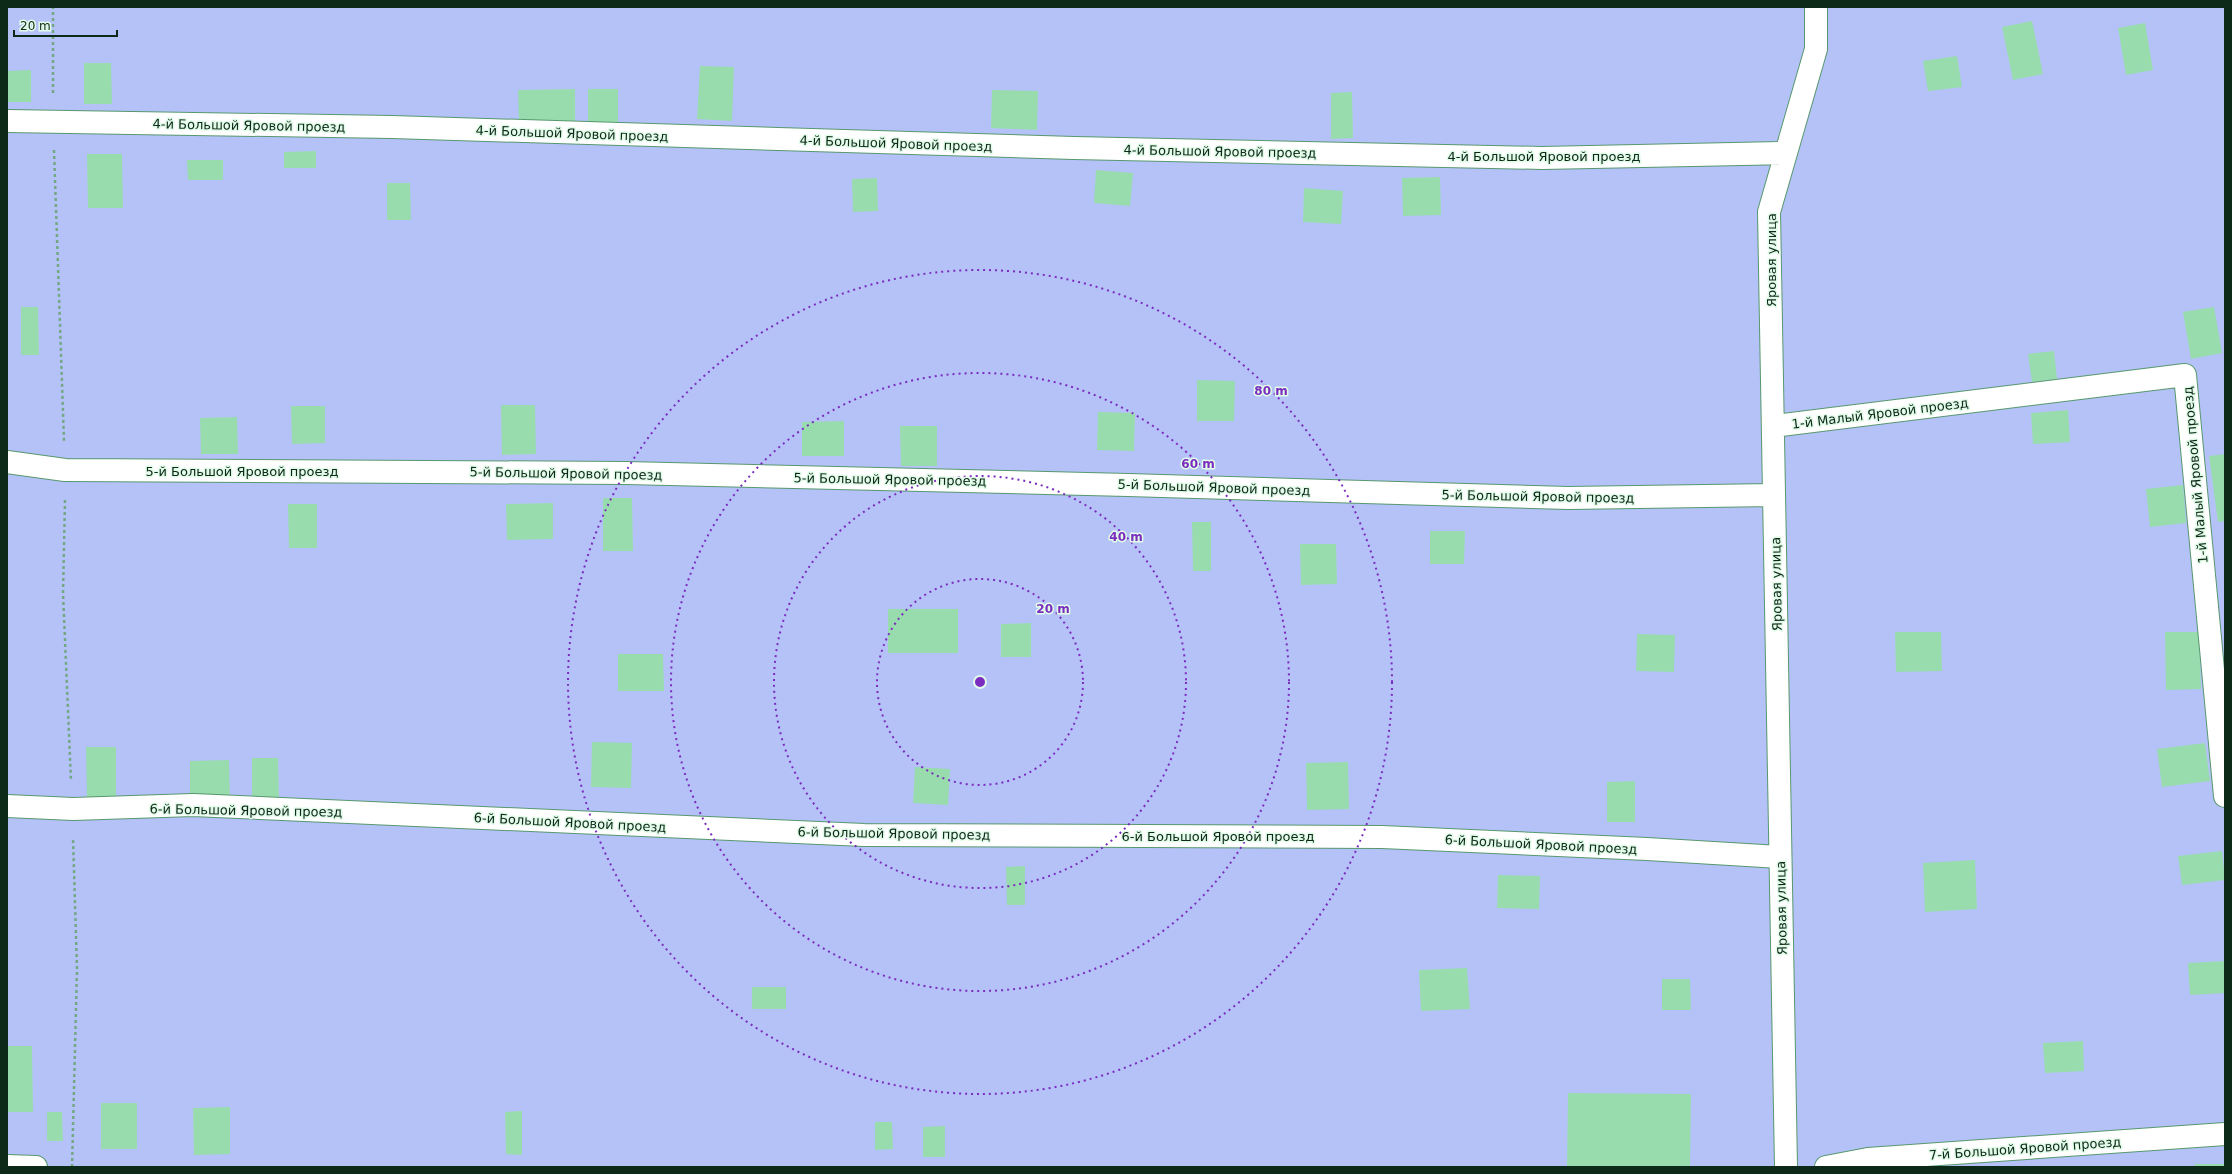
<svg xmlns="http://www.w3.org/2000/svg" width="2232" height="1174" viewBox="0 0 2232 1174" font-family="'DejaVu Sans',sans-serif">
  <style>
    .green { fill: #b4c2f8 }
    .building { fill: #98dcae }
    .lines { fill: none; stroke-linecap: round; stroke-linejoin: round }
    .minor-casing { stroke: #57986d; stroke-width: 24 }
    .path { stroke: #74a885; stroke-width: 2.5; stroke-dasharray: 3 3; stroke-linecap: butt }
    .minor { stroke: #fff; stroke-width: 22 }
    .ring { fill: none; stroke: #7b2cbf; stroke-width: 2; stroke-dasharray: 2 4 }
    .labels { text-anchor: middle; stroke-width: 3; stroke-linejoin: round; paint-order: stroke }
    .street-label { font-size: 13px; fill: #0d2918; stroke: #e1fbe8 }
    .centre { fill: #7b2cbf; stroke: #e1fbe8; stroke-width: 2 }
    .ring-label { font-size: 12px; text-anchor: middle; font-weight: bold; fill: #7b2cbf; stroke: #e1fbe8; stroke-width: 3; stroke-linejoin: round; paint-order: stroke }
  </style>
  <rect width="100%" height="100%" fill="#b5f9ca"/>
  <path class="green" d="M 7,7 L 2225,7 L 2225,1167 L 7,1167 Z"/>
  <path class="building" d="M 2032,21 L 2043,74 L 2013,80 L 2002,27 Z
    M 2145,23 L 2153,70 L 2126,75 L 2118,28 Z
    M 1957,56 L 1962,87 L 1928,91 L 1923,61 Z
    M 84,63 L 111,63 L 112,104 L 84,104 Z
    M 700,66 L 734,67 L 732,121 L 697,119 Z
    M 31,70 L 31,102 L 7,102 L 7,71 Z
    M 575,89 L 575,125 L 519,125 L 518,90 Z
    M 588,89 L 618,89 L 618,124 L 588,124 Z
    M 992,90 L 1038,91 L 1037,130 L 991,128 Z
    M 1352,92 L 1353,138 L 1331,139 L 1331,93 Z
    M 316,151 L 316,168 L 284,168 L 284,152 Z
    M 87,154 L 122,154 L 123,208 L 88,208 Z
    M 187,160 L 223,160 L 223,180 L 188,180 Z
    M 1096,170 L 1133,173 L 1130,206 L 1094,203 Z
    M 1440,177 L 1441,215 L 1403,216 L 1402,178 Z
    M 877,178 L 878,211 L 853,212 L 852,179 Z
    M 387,183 L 410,183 L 411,220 L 387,220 Z
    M 1304,188 L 1343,191 L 1341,224 L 1303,222 Z
    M 21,307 L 38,307 L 39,355 L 21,355 Z
    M 2214,307 L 2222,353 L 2191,359 L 2183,312 Z
    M 2054,351 L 2057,379 L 2032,382 L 2028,354 Z
    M 1197,380 L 1235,381 L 1234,421 L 1197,421 Z
    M 501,405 L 535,405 L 536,454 L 502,455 Z
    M 291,406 L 325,406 L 325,443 L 292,444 Z
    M 2068,410 L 2070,442 L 2033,444 L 2031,413 Z
    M 1098,412 L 1135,413 L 1134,451 L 1097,450 Z
    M 237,417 L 238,454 L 201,454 L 200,418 Z
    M 844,421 L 844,456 L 802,456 L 802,422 Z
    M 900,426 L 937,426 L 937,466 L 901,466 Z
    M 2225,454 L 2225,521 L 2218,522 L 2209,456 Z
    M 2183,485 L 2186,523 L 2150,527 L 2146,489 Z
    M 603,498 L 632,498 L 633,551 L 603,551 Z
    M 553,503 L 553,539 L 507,540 L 506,504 Z
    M 288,504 L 317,504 L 317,548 L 289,548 Z
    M 1192,522 L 1211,522 L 1211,571 L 1193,571 Z
    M 1430,531 L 1465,531 L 1464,564 L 1430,564 Z
    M 1300,544 L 1336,544 L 1337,584 L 1301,585 Z
    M 888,609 L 958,609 L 958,653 L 888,653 Z
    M 1031,623 L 1031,657 L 1001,657 L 1001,624 Z
    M 1895,632 L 1941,632 L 1942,671 L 1896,672 Z
    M 2165,632 L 2199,632 L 2201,689 L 2166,690 Z
    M 1637,634 L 1675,635 L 1674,672 L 1636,671 Z
    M 618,654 L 663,654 L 664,691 L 618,691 Z
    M 592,742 L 632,743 L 631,788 L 591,787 Z
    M 2205,743 L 2210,781 L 2162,787 L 2157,749 Z
    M 86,747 L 116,747 L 116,798 L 87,798 Z
    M 252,758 L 278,758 L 279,797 L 252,798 Z
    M 229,760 L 230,801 L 190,801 L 190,761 Z
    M 1348,762 L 1349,809 L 1307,810 L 1306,763 Z
    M 915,767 L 950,769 L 948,805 L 913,803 Z
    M 1635,781 L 1635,822 L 1607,822 L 1607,782 Z
    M 2222,851 L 2225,880 L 2182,885 L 2178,856 Z
    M 1975,860 L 1977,909 L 1925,912 L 1923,863 Z
    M 1025,866 L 1025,905 L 1007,905 L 1006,867 Z
    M 1498,875 L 1540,876 L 1539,909 L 1497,908 Z
    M 2225,961 L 2225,993 L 2190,995 L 2188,963 Z
    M 1467,968 L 1470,1009 L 1421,1011 L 1419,970 Z
    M 1662,979 L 1690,979 L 1691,1010 L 1662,1010 Z
    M 752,987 L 786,987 L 786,1009 L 752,1009 Z
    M 2083,1041 L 2084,1071 L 2045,1073 L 2043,1043 Z
    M 7,1046 L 32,1046 L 33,1112 L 7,1112 Z
    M 1568,1093 L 1691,1094 L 1690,1167 L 1567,1167 Z
    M 101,1103 L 137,1103 L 137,1149 L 101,1149 Z
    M 230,1107 L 230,1154 L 194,1155 L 193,1108 Z
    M 522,1111 L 522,1155 L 506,1154 L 505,1112 Z
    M 47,1112 L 62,1112 L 63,1141 L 47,1141 Z
    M 875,1122 L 892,1122 L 893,1149 L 875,1150 Z
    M 945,1126 L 945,1157 L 923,1157 L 923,1127 Z
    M 2195,1164 L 2225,1164 L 2225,1167 L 2195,1167 Z"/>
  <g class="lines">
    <g class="minor-casing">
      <path id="minor" d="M 7,121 L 392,127 L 1074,148 L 1542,158 L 1786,153
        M 1774,426 L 2185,375 L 2225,796
        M 7,462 L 65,470 L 626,473 L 1128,485 L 1568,498 L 1774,495
        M 7,806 L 73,809 L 193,805 L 864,835 L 1382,837 L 1647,849 L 1780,857
        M 7,1166 L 36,1167
        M 1786,1167 L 1769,212 L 1816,49 L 1816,7
        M 1826,1167 L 1868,1159 L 2225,1134"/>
    </g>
    <path class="path" d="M 53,93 L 53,7
      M 54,150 L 64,441
      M 65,500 L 63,593 L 71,781
      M 72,1167 L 77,969 L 73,838"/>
    <use href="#minor" class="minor"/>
  </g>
  <g class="ring">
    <circle cx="980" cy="682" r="103"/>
    <circle cx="980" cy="682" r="206"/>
    <circle cx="980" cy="682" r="309"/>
    <circle cx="980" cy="682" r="412"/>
  </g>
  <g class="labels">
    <g class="street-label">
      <text transform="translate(249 125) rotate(1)" y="5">4-й Большой Яровой проезд</text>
      <text transform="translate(572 133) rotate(2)" y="5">4-й Большой Яровой проезд</text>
      <text transform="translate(896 143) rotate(2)" y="5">4-й Большой Яровой проезд</text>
      <text transform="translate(1220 151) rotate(1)" y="5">4-й Большой Яровой проезд</text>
      <text x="1544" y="161">4-й Большой Яровой проезд</text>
      <text transform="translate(1771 260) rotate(-90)" y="5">Яровая улица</text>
      <text transform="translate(1880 413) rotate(-7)" y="5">1-й Малый Яровой проезд</text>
      <text x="242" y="476">5-й Большой Яровой проезд</text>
      <text transform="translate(566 473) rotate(1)" y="5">5-й Большой Яровой проезд</text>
      <text transform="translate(2195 475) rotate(-95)" y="5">1-й Малый Яровой проезд</text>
      <text transform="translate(890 479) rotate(1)" y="5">5-й Большой Яровой проезд</text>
      <text transform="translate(1214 487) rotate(2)" y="5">5-й Большой Яровой проезд</text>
      <text transform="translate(1538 496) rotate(1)" y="5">5-й Большой Яровой проезд</text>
      <text transform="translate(1776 584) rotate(-91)" y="5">Яровая улица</text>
      <text transform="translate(246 810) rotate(1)" y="5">6-й Большой Яровой проезд</text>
      <text transform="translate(570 822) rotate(3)" y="5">6-й Большой Яровой проезд</text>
      <text transform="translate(894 833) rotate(1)" y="5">6-й Большой Яровой проезд</text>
      <text x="1218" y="841">6-й Большой Яровой проезд</text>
      <text transform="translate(1541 844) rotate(3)" y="5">6-й Большой Яровой проезд</text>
      <text transform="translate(1781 908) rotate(-91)" y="5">Яровая улица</text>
      <text transform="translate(2025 1148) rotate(-4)" y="5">7-й Большой Яровой проезд</text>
    </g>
  </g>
  <circle cx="980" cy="682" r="6" class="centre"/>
  <g class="ring-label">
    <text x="1271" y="395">80 m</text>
    <text x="1198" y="468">60 m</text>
    <text x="1126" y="541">40 m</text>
    <text x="1053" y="613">20 m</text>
  </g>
  <rect width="2232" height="1174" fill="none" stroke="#0d2918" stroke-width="16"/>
  <path d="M14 30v6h103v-6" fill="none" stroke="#0d2918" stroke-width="2"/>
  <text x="20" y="30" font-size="12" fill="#0d2918" stroke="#e1fbe8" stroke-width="3" paint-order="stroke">20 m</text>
</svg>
